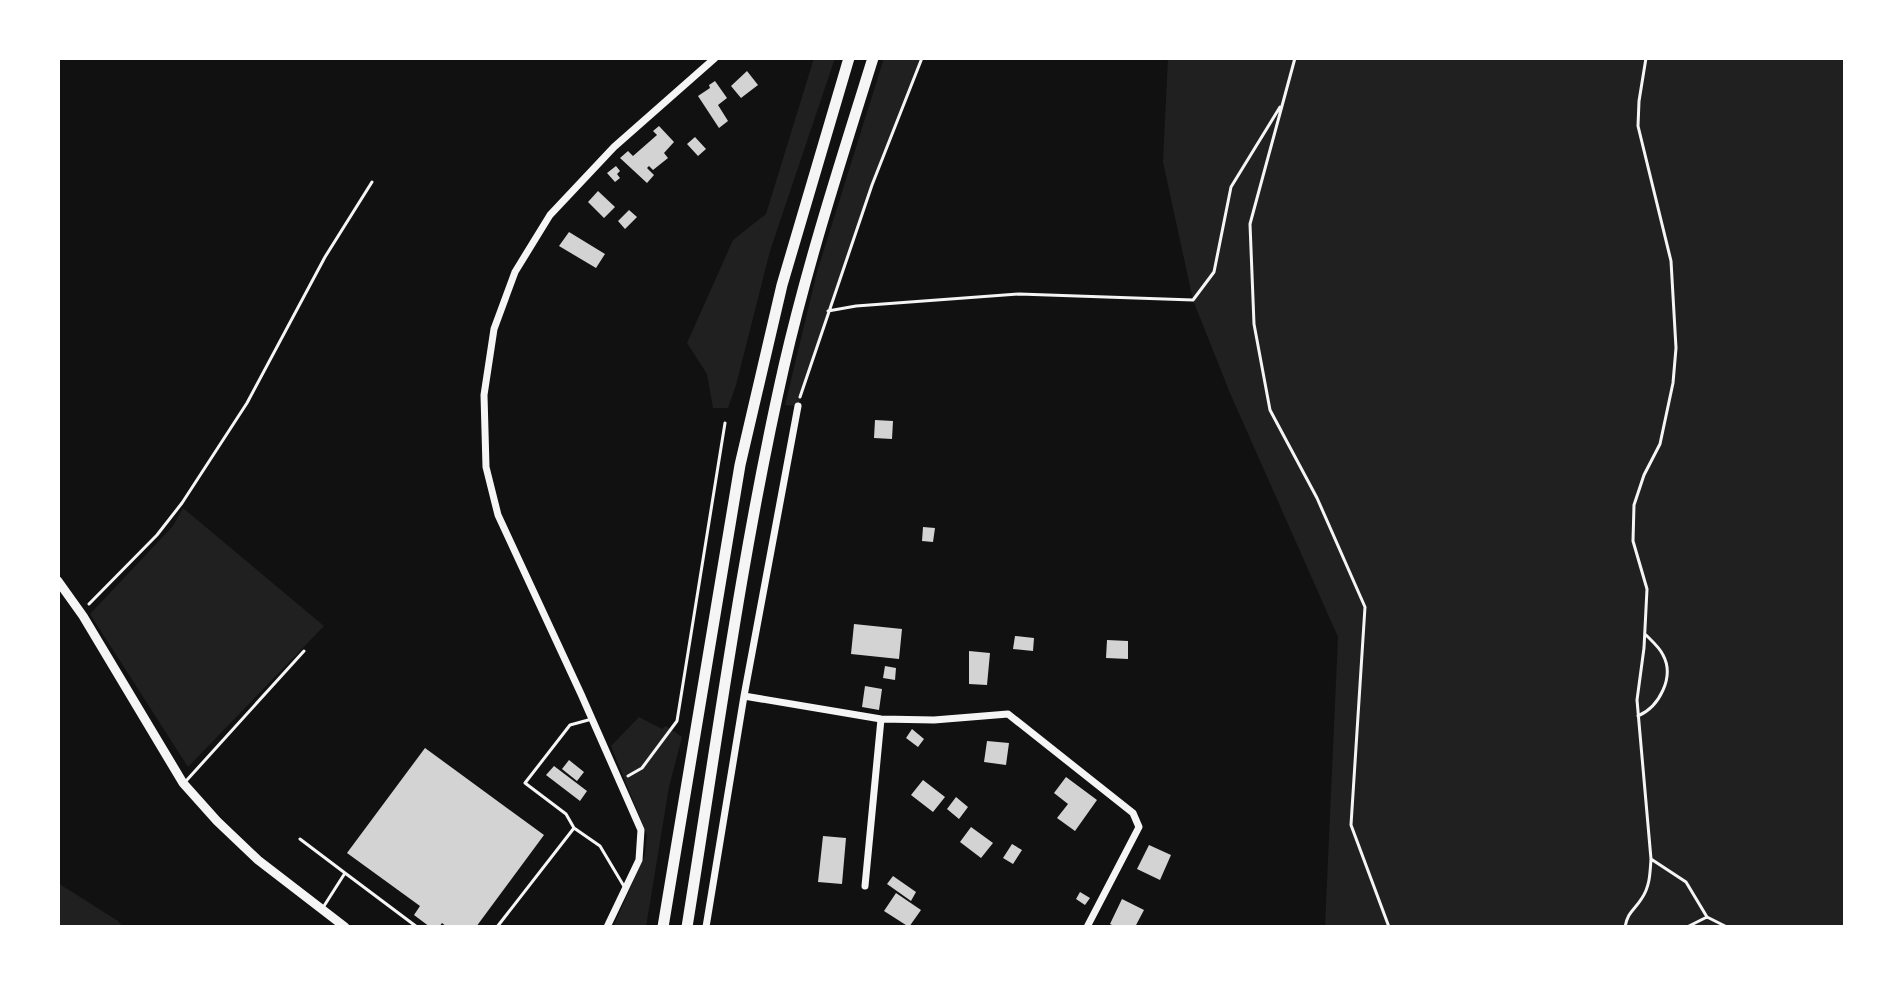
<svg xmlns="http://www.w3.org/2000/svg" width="1903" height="985" viewBox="0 0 1903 985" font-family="'Public Sans',sans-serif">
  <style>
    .green { fill: #202020 }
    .building { fill: #d3d3d3 }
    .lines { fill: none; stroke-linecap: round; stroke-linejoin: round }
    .path { stroke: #f5f5f5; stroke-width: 3 }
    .service { stroke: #f5f5f5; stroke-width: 3 }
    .minor { stroke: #f5f5f5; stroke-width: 7 }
    .tertiary { stroke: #f5f5f5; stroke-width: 9 }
    .primary { stroke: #f5f5f5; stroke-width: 11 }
  </style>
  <rect width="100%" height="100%" fill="#111"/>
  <path class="green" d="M 814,58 L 835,58 L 770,251 L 736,385 L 728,408 L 713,408 L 707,374 L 687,343 L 733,240 L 766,214 Z
    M 884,58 L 922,58 C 877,173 832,288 798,406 L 785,405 L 817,272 Z
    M 1168,58 L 1845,58 L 1845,927 L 1325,927 L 1338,637 L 1230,393 L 1193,300 L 1163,162 Z
    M 183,508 L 324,626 L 188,767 L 90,614 L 173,526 Z
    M 639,717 L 662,729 L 666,726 L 682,737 L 669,787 L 646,927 L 613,927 L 645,855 L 647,835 L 611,746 Z
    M 58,883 L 118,921 L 123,927 L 58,927 Z"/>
  <path class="building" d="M 747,71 L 758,85 L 741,98 L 731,86 Z
    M 715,81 L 727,98 L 718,105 L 728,121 L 719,128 L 698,96 L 710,88 L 709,85 Z
    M 659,126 L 674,142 L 664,153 L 668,158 L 653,170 L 649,166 L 647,168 L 654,175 L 647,183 L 620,158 L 628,151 L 633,156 L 657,135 L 653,131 Z
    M 695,137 L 706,149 L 698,156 L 687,144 Z
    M 616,166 L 620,171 L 617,174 L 620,178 L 615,182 L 607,173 Z
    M 598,191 L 615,207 L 604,218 L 588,202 Z
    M 629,210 L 637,217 L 625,229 L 618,221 Z
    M 569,232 L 605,254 L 596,268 L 559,246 Z
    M 875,420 L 893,421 L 892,439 L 874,438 Z
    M 923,527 L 935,528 L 933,542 L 922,541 Z
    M 854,624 L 902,629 L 899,659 L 851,654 Z
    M 1015,636 L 1034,638 L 1033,651 L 1013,649 Z
    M 1107,640 L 1128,641 L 1128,659 L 1106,658 Z
    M 969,651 L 990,653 L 987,685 L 969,684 Z
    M 885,666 L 896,668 L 895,680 L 883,678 Z
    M 865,686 L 882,689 L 879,710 L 862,707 Z
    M 912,729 L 924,739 L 918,747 L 906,738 Z
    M 987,741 L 1009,743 L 1006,765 L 984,762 Z
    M 425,748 L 544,835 L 476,927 L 447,927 L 442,923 L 439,927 L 430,927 L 414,915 L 420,906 L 347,853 Z
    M 569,760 L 584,772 L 577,781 L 562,769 Z
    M 554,766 L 587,791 L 580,801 L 546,775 Z
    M 1066,777 L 1097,800 L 1075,831 L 1057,818 L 1068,804 L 1054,793 Z
    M 923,780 L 945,797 L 933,812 L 911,795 Z
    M 956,797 L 968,807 L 959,819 L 947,809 Z
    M 971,827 L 993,843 L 981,858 L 960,842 Z
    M 823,836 L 846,838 L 842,884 L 818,882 Z
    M 1012,844 L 1022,850 L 1013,864 L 1003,858 Z
    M 1149,845 L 1171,855 L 1160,880 L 1137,869 Z
    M 893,876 L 916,892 L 911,901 L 887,884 Z
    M 1080,892 L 1090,898 L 1085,905 L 1076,899 Z
    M 896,893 L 921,910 L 909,927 L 884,911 Z
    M 1122,899 L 1144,910 L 1135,927 L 1116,927 L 1110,924 Z"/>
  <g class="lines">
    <path class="path" d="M 1295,58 L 1250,224 L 1254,324 L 1270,410 L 1317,498 L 1365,607 L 1351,825 L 1389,927
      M 828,311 L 856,306 L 1019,294 L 1193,300 L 1214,272 L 1231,187 L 1280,107
      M 800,397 L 872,185 L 922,58
      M 89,604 L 157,535 L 182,503 L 247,403 L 325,257 L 372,182
      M 1638,716 C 1659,707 1675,677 1663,655 C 1660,648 1652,641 1646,635
      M 628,776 L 642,768 L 677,721 L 725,423
      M 1651,859 L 1686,882 L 1707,917
      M 1625,927 C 1628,911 1634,911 1642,898 C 1650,886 1650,873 1651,859 L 1637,700 L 1644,648 L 1647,589 L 1633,541 L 1634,505 L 1644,475 L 1660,444 L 1673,383 L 1676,348 L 1671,261 L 1638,126 L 1639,101 L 1646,58
      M 1687,927 L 1707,917 L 1727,927"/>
    <path class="service" d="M 186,781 L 304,651
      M 574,828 L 600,846 L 625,888
      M 300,839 L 345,873
      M 324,906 L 345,873 L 417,927
      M 497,927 L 574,828 L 566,814 L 525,783 L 570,725 L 592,719"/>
    <path class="minor" d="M 744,696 L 881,719 L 934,720 L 1008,714 L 1133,813 L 1139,827 L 1087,927
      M 865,886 L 881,719
      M 607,927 L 639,860 L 641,830 L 581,694 L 498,515 L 486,467 L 484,395 L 494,329 L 515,272 L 550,215 L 614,147 L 715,58
      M 706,927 L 744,696 L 798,406"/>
    <path class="tertiary" d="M 58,581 L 83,616 L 183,783 L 217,821 L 258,860 L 345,927"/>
    <path class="primary" d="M 663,927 L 740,465 L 782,285 L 849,58
      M 687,927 C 717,740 742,551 784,366 C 808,262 841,160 873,58"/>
  </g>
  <rect width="1903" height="985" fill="none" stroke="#ffffff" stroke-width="120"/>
</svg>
